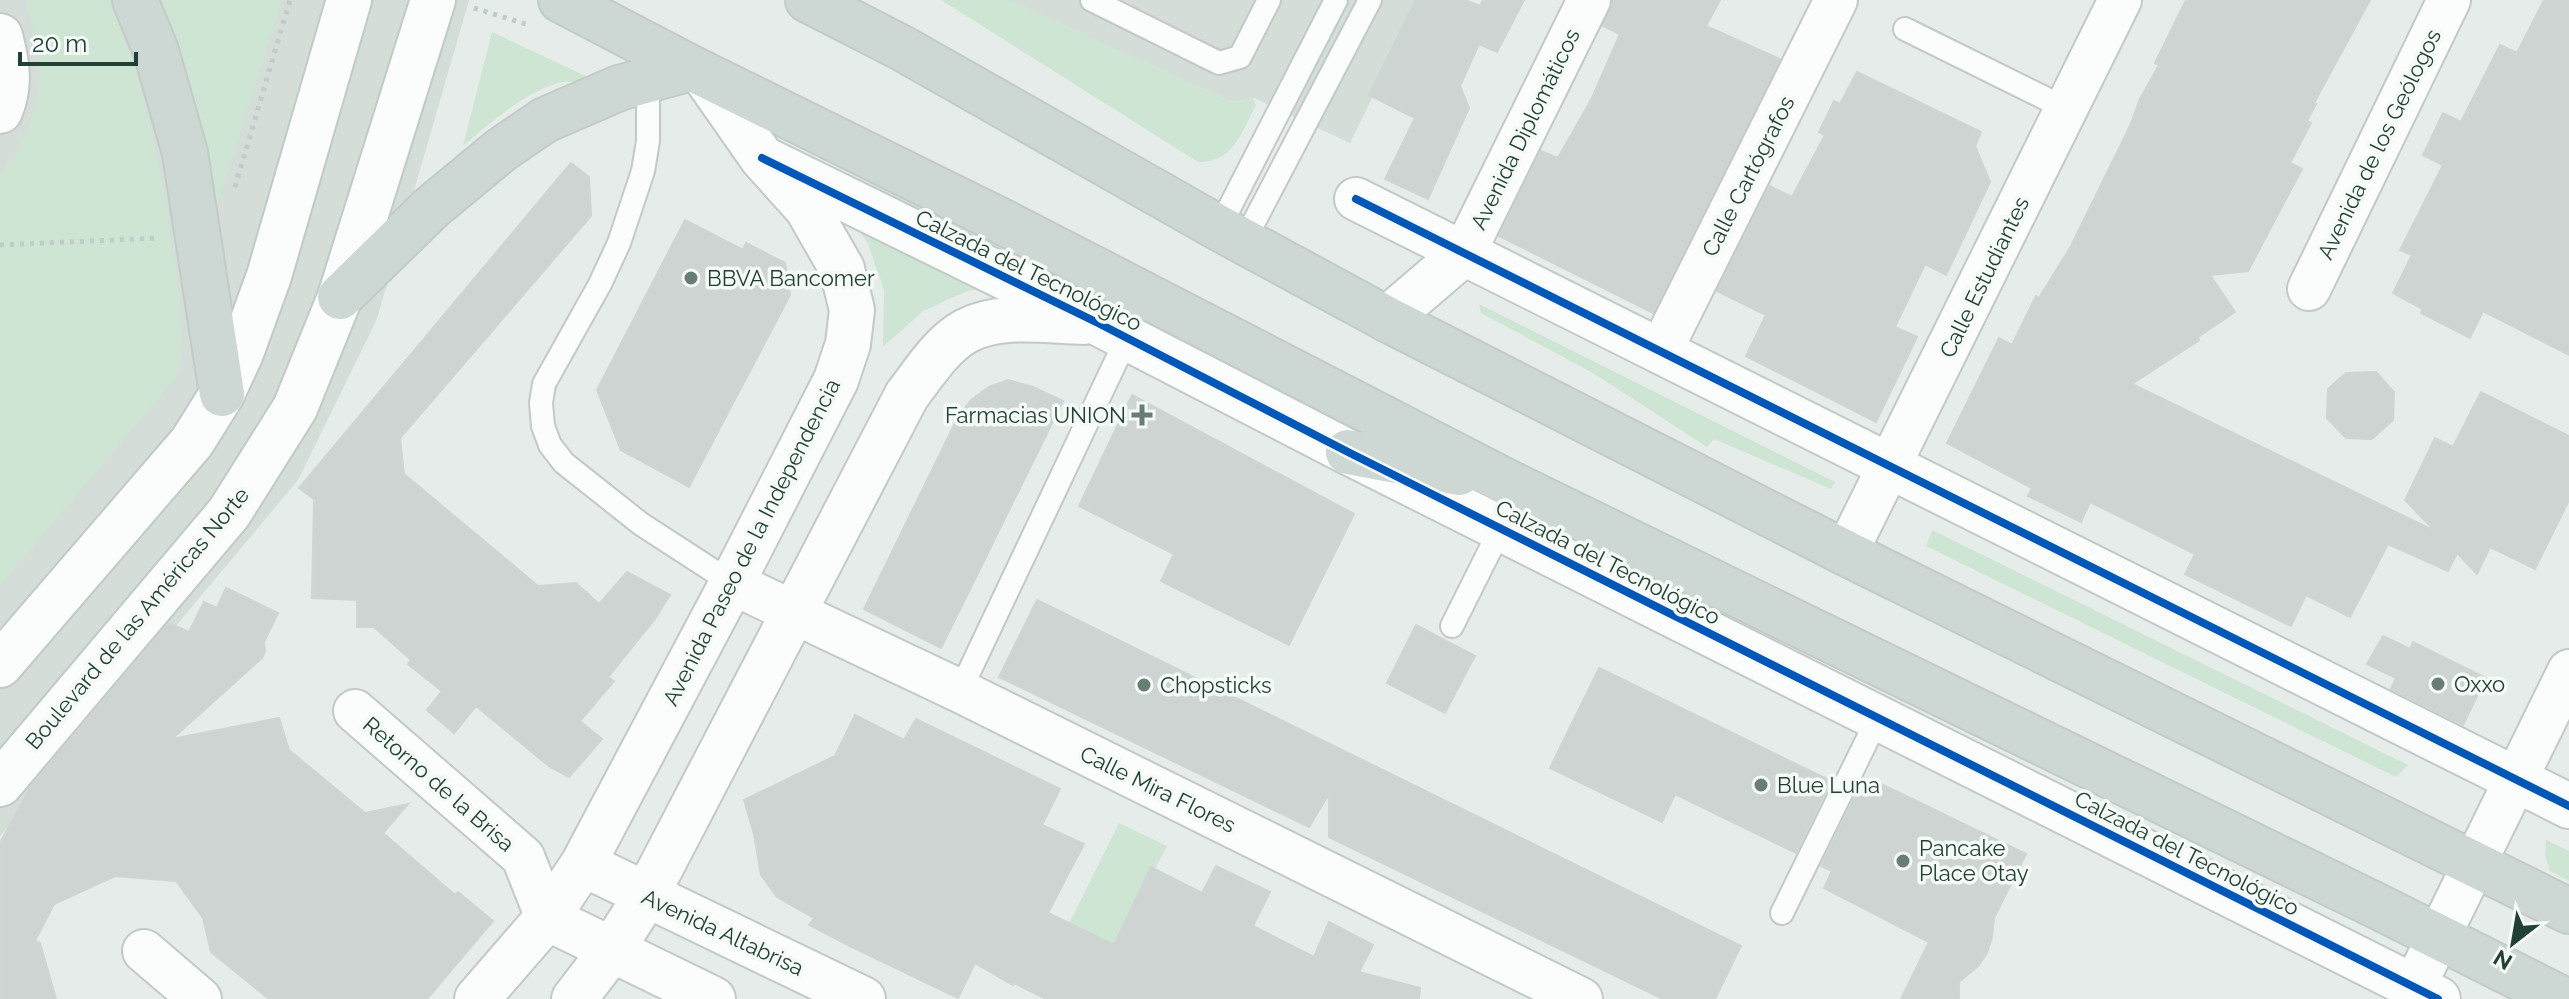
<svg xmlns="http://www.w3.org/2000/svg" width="2569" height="999" viewBox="0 0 2569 999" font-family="Raleway,sans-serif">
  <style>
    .built { fill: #d4ddd8 }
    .green { fill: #cee5d4 }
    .building { fill: #ced4d2; stroke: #ced5d2; stroke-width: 2 }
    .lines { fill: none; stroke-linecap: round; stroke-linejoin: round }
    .service-casing { stroke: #c3c9c6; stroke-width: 26 }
    .minor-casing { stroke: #c3c9c6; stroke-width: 46 }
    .tertiary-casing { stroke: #c3c9c6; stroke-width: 48 }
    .secondary-casing { stroke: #c1cac6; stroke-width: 48 }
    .primary-casing { stroke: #c2cbc7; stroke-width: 48 }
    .path { stroke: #c2cbc7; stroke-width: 5; stroke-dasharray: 4 6; stroke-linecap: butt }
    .service { stroke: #fbfcfc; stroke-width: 22 }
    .minor { stroke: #fbfcfc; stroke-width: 42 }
    .tertiary { stroke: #fbfcfc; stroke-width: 44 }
    .secondary { stroke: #fbfcfc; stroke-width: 44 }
    .primary { stroke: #cdd7d4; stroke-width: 44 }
    .cycleway-casing { stroke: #f5faf7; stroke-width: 13 }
    .cycleway { stroke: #0057b8; stroke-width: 8 }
    .poi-dot { fill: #677d75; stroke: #f5faf7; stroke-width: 3 }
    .labels { text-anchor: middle; stroke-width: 7; stroke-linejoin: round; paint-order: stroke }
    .street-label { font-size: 22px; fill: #224136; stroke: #f5faf7 }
    .poi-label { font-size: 22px; fill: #224136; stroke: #f5faf7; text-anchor: start }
  </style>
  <rect width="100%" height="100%" fill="#e6ece9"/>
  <path class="built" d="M 0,0 L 469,0 L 377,319 L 298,480 L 0,836 Z
    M 1008,0 L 1420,0 L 1350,143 L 1254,98 L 1232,102 Z"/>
  <path class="green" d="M 24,0 L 110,0 C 145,84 162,171 174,261 C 180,299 187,338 177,376 L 0,585 L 0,175 C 42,124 51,60 24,0 Z
    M 158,0 L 282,0 L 212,222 Z
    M 941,0 L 1010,0 L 1232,102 L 1253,98 L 1256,105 C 1241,133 1233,163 1198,162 Z
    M 492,32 L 609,87 C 594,85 572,79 558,83 C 522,94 490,123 463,146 Z
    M 773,147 L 940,209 L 1409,452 L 1344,436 Z
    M 849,215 L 997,287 L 967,291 L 923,311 L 883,347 L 884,290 L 868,244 Z
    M 1479,304 L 1835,482 L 1831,489 L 1714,439 L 1707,447 L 1593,373 L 1481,313 Z
    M 1932,530 L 2408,765 L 2396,777 L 1926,546 Z
    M 1119,823 L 1167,846 L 1114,948 L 1068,926 Z
    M 2546,840 L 2569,851 L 2569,881 L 2550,871 L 2545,856 Z"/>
  <path class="building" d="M 1416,0 L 1465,0 L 1480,6 L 1483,0 L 1524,0 L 1497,52 L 1479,44 L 1460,86 L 1469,108 L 1428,199 L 1385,179 L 1415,118 L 1369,95 Z
    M 1613,0 L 1720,0 L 1706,26 L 1780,59 L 1653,313 L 1499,236 L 1541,151 L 1558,158 L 1592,98 L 1620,34 L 1603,26 Z
    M 2186,0 L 2370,0 L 2314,103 L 2316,104 L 2307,121 L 2311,123 L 2290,163 L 2302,169 L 2248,271 L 2210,275 L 2235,312 L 2198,337 L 2199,340 L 2132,384 L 2435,531 L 2405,500 L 2435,438 L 2453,447 L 2481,392 L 2569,436 L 2569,500 L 2535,569 L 2490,547 L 2477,574 L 2457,553 L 2448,571 L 2388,544 L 2350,617 L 2306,595 L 2291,626 L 2185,574 L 2195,554 L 2090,502 L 2081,522 L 2028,496 L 2032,488 L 1947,443 L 1999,338 L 2012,345 L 2036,296 L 2039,298 L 2071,246 L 2130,126 L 2140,99 L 2159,65 L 2155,63 Z
    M 2544,0 L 2569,0 L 2569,355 L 2483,311 L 2470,338 L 2421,313 L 2423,309 L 2393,293 L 2412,255 L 2400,250 L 2443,165 L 2423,155 L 2443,113 L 2461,122 L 2500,45 L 2517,53 Z
    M 1857,72 L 1981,132 L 1975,146 L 1990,182 L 1946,275 L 1925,264 L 1895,327 L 1917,337 L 1876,422 L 1746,356 L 1766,315 L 1717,291 L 1770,186 L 1792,197 L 1825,135 L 1819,132 L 1834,101 L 1840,104 Z
    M 571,163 L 589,177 L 591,216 L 400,438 L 404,474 L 538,586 L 576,583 L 599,604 L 627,572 L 670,595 L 655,619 L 608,677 L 614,681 L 580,721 L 602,739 L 569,777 L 550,767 L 476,706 L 454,733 L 427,710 L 442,691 L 408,664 L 411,660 L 374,627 L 357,627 L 357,600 L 312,598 L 314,499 L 299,488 Z
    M 685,220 L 743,250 L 746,243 L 785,263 L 790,295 L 689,487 L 621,450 L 597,390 Z
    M 2376,372 L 2394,392 L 2393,420 L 2372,439 L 2346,438 L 2327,418 L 2328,389 L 2346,373 Z
    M 1008,380 L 1033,387 L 1063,401 L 941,648 L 864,609 L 957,419 L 971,400 L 989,387 Z
    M 1132,395 L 1354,514 L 1289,645 L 1161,581 L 1174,554 L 1079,506 Z
    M 226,588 L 278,613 L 264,642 L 265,652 L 262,658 L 172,739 L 279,718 L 289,750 L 365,813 L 408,804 L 383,833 L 455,895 L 458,892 L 493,921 L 427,999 L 269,999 L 211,952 L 203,918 L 176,881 L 115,876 L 54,904 L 35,941 L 40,943 L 56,999 L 0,999 L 0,843 L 30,788 L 169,623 L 189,632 L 204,602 L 217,608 Z
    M 1037,600 L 1741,946 L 1715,999 L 1663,999 L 1329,837 L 1329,794 L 1309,827 L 999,677 Z
    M 1416,625 L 1475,656 L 1445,713 L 1387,683 Z
    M 2383,636 L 2410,649 L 2413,642 L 2486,678 L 2463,725 L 2391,689 L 2396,678 L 2367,664 Z
    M 1599,668 L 1831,781 L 1796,853 L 1675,794 L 1662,822 L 1550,768 Z
    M 855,715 L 904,740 L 916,719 L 1060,789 L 1042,825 L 1084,844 L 1048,913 L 1114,945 L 1151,867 L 1202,893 L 1216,866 L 1270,892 L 1253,926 L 1314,957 L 1329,922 L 1373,945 L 1359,972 L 1420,988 L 1419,999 L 1046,999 L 1014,983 L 1013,985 L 975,963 L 958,998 L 850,946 L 809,925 L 814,918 L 777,897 L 761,875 L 754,834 L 744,800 L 835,756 Z
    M 1877,782 L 2026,854 L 1994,918 L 1992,937 L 1987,953 L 1978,966 L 1959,982 L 1959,999 L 1901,999 L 1929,942 L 1824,888 L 1832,871 L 1821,866 L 1857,793 L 1868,799 Z"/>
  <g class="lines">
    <g class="service-casing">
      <path id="service" d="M 1092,0 L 1219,63 L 1240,57 L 1269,0
        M 1905,29 L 2067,109
        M 648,81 L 648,141 L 643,171 L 619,243 L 600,284 L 544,384 L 541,403 L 543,426 L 550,445 L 564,463 L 641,524 L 732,583
        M 1219,228 L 1336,0
        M 1244,241 L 1370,0
        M 1452,626 L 1501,528
        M 960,691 L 1127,338
        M 1782,913 L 1878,718"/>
    </g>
    <g class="minor-casing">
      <path id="minor" d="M 1356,199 L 1464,253 L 1589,0
        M 2309,289 L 2449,0
        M 1660,352 L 1836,0
        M 1846,553 L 2120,0
        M 732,583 L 960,691 L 1581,999
        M 355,711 L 523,857 L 547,918
        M 144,951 L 200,999
        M 2414,987 L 2569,671"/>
    </g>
    <g class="tertiary-casing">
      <path id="tertiary" d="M 0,36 C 7,62 11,86 0,111
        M 762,158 L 1098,323 L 1348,452 L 2438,999
        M 1387,319 L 1464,253 L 2569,806
        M 583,864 L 863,999
        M 547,918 L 713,999
        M 477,999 L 547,918 L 583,864 L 732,583 L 836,380 L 848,344 L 852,310 L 842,269 L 807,208 L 762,158 L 704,75
        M 574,999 L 611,951 L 646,896 L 907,395 C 924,373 941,345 966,331 C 1000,313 1046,321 1084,322"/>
    </g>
    <g class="secondary-casing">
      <path id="secondary" d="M 0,665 L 192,442 L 222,394 L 241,353 L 269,276 L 349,0
        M 0,784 L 229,513 L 295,408 L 340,297 L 433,0"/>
    </g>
    <g class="primary-casing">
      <path id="primary" d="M 135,0 L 156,51 L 185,153 L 222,394
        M 561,0 L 691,68 L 1005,223 L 1511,484 L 2377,906 L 2562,999
        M 808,0 L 900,47 L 1219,228 L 1387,319 L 1846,553 L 2569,911
        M 340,297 L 431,208 L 501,150 L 545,120 L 619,88 L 691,68
        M 1348,452 L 1459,473"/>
    </g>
    <path class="path" d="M 474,8 L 529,25
      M 235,187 L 290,0
      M 0,245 L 158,238"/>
    <use href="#service" class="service"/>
    <use href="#minor" class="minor"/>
    <use href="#tertiary" class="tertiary"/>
    <use href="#secondary" class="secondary"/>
    <use href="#primary" class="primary"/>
    <g class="cycleway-casing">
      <path id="cycleway" d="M 762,158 L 1098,323 L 1348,452 L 2438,999
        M 1356,199 L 2569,806"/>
    </g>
    <use href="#cycleway" class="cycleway"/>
  </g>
  <g class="poi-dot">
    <circle cx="691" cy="278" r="8"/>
    <path d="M1138 403h8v8h8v8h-8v8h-8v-8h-8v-8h8z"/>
    <circle cx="2438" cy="684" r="8"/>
    <circle cx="1144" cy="685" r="8"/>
    <circle cx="1761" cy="785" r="8"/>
    <circle cx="1903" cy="861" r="8"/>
  </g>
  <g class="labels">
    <g class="street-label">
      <text transform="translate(1525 129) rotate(-64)" y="8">Avenida Diplomáticos</text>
      <text transform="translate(2379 144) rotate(-64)" y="8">Avenida de los Geólogos</text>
      <text transform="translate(1748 176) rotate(-63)" y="8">Calle Cartógrafos</text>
      <text transform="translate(1029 270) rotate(26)" y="8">Calzada del Tecnológico</text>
      <text transform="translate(1984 277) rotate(-64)" y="8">Calle Estudiantes</text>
      <text transform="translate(751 542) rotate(-63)" y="8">Avenida Paseo de la Independencia</text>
      <text transform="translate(1608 562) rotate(27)" y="8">Calzada del Tecnológico</text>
      <text transform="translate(137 618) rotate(-50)" y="8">Boulevard de las Américas Norte</text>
      <text transform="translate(439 784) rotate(41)" y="8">Retorno de la Brisa</text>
      <text transform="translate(1158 789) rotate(26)" y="8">Calle Mira Flores</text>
      <text transform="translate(2187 853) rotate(27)" y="8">Calzada del Tecnológico</text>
      <text transform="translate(723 932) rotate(25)" y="8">Avenida Altabrisa</text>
    </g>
    <g class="poi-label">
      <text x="707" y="286">BBVA Bancomer</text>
      <text x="1126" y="423" text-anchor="end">Farmacias UNION</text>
      <text x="2454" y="692">Oxxo</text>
      <text x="1160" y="693">Chopsticks</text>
      <text x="1777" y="793">Blue Luna</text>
      <text x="1919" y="856">Pancake<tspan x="1919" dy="25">Place Otay</tspan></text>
    </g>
  </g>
  <g transform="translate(2513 943) rotate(211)" stroke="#f5faf7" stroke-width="6" paint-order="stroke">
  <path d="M0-6L14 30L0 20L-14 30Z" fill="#224136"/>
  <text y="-12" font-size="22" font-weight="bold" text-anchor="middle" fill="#224136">N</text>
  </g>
  <path d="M20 52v12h116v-12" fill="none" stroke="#224136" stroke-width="4"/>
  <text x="32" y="52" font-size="24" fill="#224136" stroke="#f5faf7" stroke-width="6" paint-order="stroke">20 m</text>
</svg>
